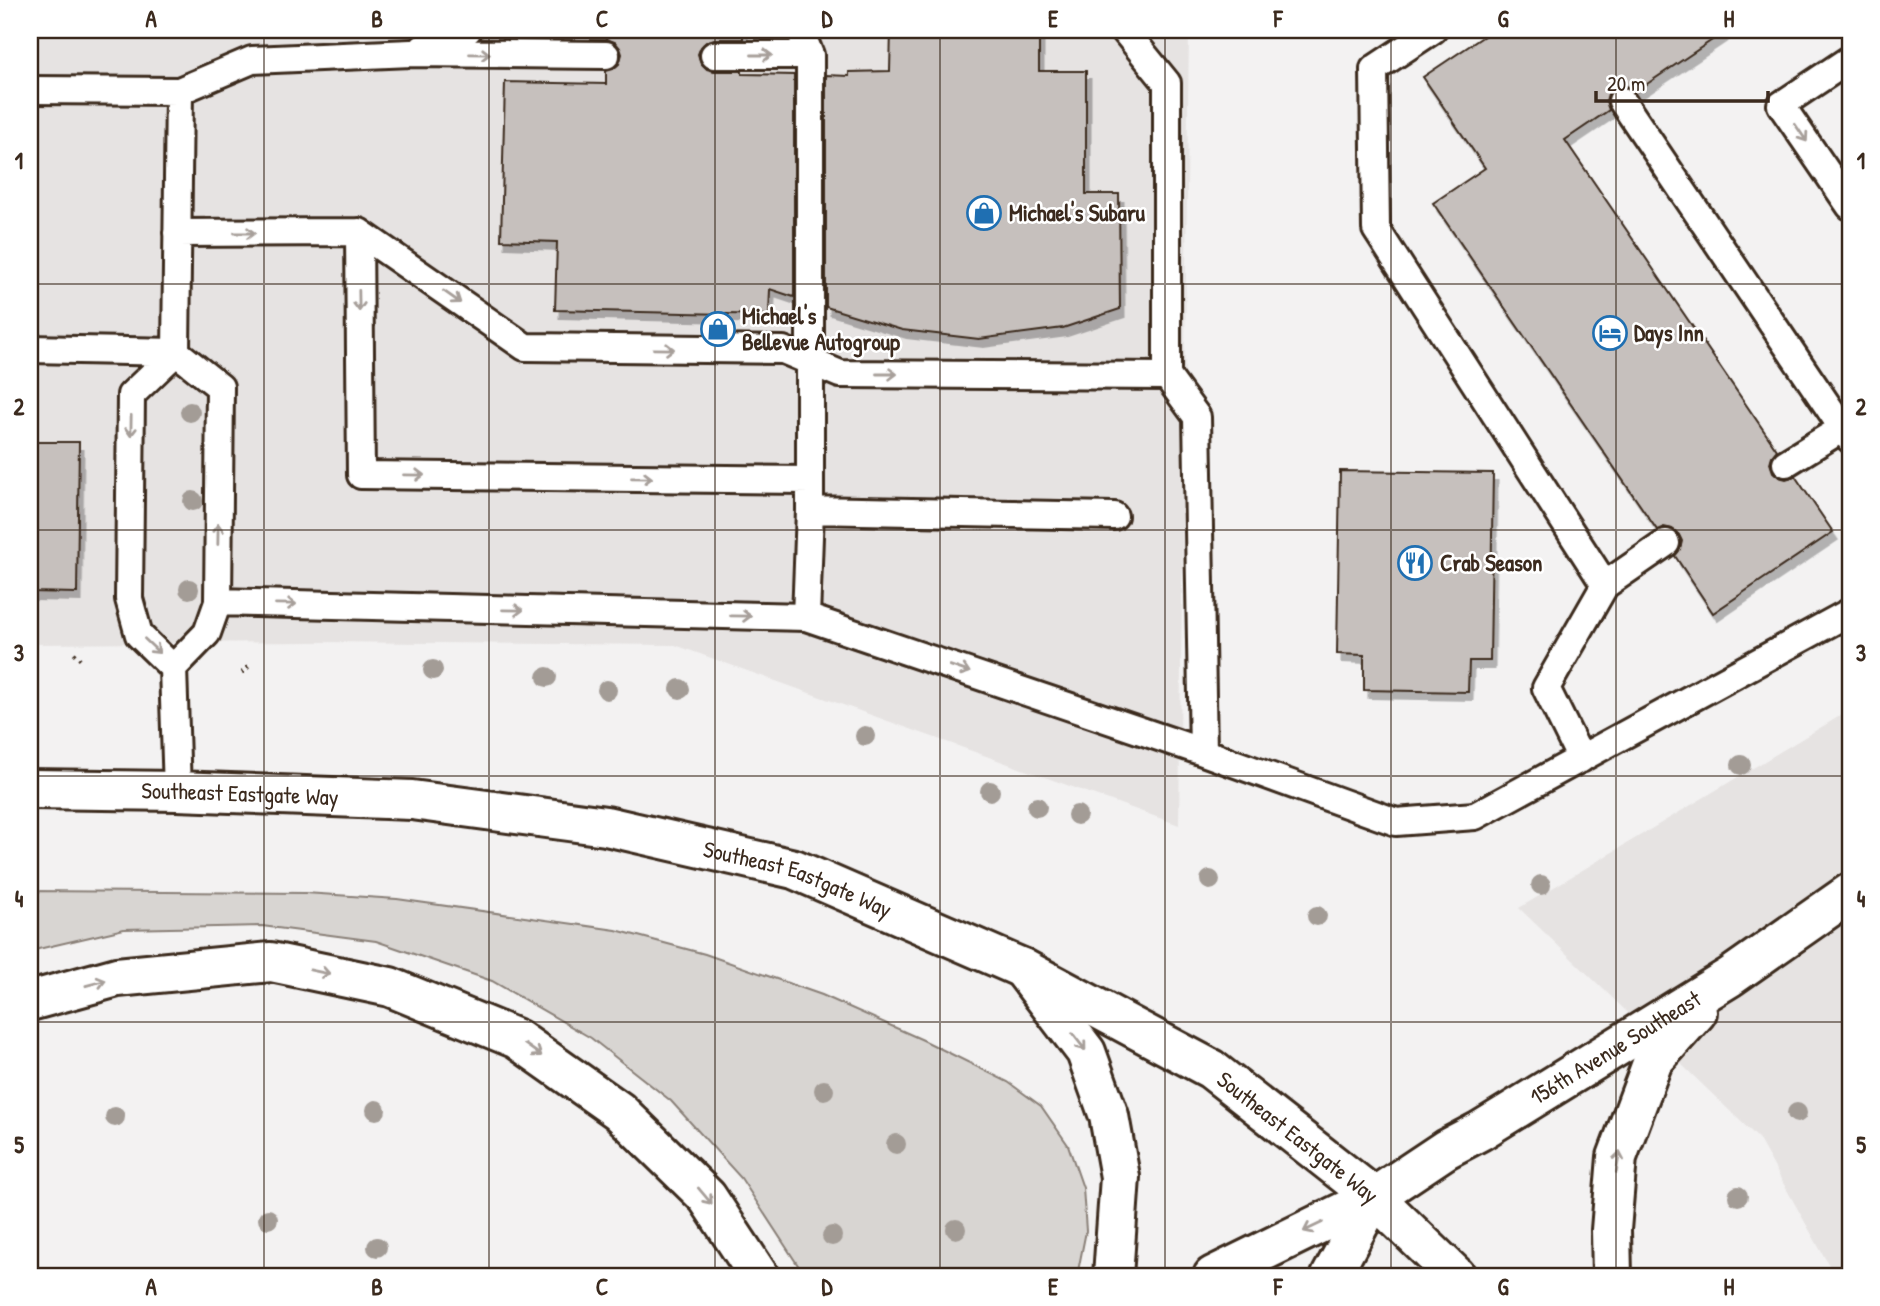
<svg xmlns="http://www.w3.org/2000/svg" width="1880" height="1306" viewBox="0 0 1880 1306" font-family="'Patrick Hand',sans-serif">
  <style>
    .built { fill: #e6e3e2 }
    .green { fill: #d8d5d2; stroke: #8a8078; stroke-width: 2 }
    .building { fill: #c6c0bd; stroke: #3b2a1e; stroke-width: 2; filter: url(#shadow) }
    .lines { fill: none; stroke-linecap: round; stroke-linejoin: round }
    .lane-casing { stroke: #3b2a1e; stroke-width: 32 }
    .secondary-casing { stroke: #3b2a1e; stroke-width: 44 }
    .highway-casing { stroke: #3b2a1e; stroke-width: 44 }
    .path { stroke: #3b2a1e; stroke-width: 4.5; stroke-dasharray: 2 5; stroke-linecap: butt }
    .lane { stroke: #fff; stroke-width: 26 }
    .secondary { stroke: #fff; stroke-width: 38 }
    .highway { stroke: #fff; stroke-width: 38 }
    .tree { fill: #a39c96 }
    .oneway { stroke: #a79f9a }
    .grid { fill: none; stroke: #3b2a1e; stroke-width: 2; stroke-opacity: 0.55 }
    .labels { text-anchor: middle; stroke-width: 5; stroke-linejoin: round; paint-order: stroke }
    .poi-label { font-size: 23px; font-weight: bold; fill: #3b2a1e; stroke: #fff; text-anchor: start }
    .street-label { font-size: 23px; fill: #3b2a1e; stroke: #fff }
    .neatline { fill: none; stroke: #3b2a1e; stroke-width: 2.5 }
    .grid-label { font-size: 23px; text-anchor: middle; font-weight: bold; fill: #3b2a1e }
  </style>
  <defs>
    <filter id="shadow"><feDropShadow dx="4.5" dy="8" stdDeviation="0" flood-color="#0004"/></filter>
  </defs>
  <rect width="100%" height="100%" fill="#f3f2f2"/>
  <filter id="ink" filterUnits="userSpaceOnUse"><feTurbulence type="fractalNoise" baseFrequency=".0143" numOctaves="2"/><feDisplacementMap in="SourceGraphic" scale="14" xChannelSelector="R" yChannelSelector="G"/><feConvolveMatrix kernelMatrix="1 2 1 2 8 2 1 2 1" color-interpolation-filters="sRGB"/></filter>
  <g filter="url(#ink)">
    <path class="built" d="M 30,30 L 1189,30 L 1179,825 L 675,645 L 316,642 L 30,644 Z
      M 1850,710 L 1850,1276 L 1835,1276 L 1758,1138 L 1519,908 Z"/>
    <path class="green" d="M 30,891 L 305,893 L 397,899 L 616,930 L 705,954 L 822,995 L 923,1040 L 1008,1082 L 1041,1106 L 1068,1145 L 1083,1188 L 1086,1231 L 1077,1276 L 805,1276 L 741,1178 L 671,1101 L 591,1038 L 492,981 L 376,941 L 262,926 L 124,929 L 30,951 Z"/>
    <path class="building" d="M 606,30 L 743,30 L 743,39 L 714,39 L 706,42 L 701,47 L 698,54 L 701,63 L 707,69 L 714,71 L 742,71 L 742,74 L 794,75 L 794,297 L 770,289 L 769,315 L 555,310 L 557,242 L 501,240 L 505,82 L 606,84 L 606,71 L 613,69 L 619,64 L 622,54 L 620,48 L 615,42 L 606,39 Z
      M 891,30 L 1039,30 L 1039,71 L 1086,71 L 1086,194 L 1119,194 L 1120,309 L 1063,328 L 979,339 L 902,330 L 826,307 L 826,75 L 849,76 L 849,72 L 890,71 Z
      M 1493,30 L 1727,30 L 1635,92 L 1629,87 L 1622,85 L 1613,88 L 1608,94 L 1606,101 L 1609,110 L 1565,140 L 1777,450 L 1772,456 L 1770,463 L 1773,472 L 1779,477 L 1786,479 L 1795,476 L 1833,532 L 1713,613 L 1675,556 L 1680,549 L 1682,541 L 1679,535 L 1672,529 L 1664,527 L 1657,530 L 1433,203 L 1485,168 L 1423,77 Z
      M 30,442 L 79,442 L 77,593 L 30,592 Z
      M 1340,471 L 1493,473 L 1490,661 L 1469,661 L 1468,692 L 1364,690 L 1364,655 L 1337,654 Z"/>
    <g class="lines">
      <g class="lane-casing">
        <path id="lane" d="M 800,30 L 810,55 L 810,510 L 806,617
          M 1124,30 L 1167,83 L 1167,376 L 1197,417 L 1203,752
          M 1433,30 L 1374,69 L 1376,229 L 1605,585 L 1546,688 L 1581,759
          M 423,48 L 468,30
          M 714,55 L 810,55
          M 1850,59 L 1781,105 L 1850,206
          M 30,90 L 179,91 L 252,60 L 411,53 L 606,55
          M 1622,101 L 1850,439
          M 359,232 L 361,475 L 810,480
          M 177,233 L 359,232 L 525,347 L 783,350 L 840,374 L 1167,376
          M 30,349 L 176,352 L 220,387 L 218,602 L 207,633 L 173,668
          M 1786,463 L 1843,428
          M 810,510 L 1114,516
          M 1605,585 L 1666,543
          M 218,602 L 806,617 L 1203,752 L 1396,822 L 1475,816 L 1850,612
          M 177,791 L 173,668 L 139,635 L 129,599 L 131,395 L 176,352 L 179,91"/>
      </g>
      <g class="secondary-casing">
        <g id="secondary">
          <path id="s1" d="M 30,789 L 177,791 L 412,800 L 606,826 L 794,869 L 1022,968 L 1211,1069 L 1374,1197 L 1456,1276"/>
          <path id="s2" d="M 1374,1197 L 1446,1149 L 1480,1131 L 1730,977 L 1850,893"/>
          <path d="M 1612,1276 L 1611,1230 L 1617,1157 L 1653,1061 L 1697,1012"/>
        </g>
      </g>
      <g class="highway-casing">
        <path id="highway" d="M 1022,968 L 1086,1052 L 1109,1116 L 1120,1177 L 1113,1276
          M 30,1001 L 117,977 L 271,962 L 390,987 L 517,1039 L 619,1111 L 707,1197 L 759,1276
          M 1213,1276 L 1374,1197
          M 1331,1276 L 1374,1197"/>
      </g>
      <path class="path" d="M 74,653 L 83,662
        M 242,673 L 251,664"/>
      <use href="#lane" class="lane"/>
      <use href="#secondary" class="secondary"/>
      <use href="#highway" class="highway"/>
    </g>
    <g class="tree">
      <circle cx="190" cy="412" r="10"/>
      <circle cx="193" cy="501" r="10"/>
      <circle cx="189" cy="589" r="10"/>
      <circle cx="433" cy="670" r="10"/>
      <circle cx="547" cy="677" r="10"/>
      <circle cx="680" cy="689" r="10"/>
      <circle cx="607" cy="690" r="10"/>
      <circle cx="865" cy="736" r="10"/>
      <circle cx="1741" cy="765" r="10"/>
      <circle cx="990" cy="791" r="10"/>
      <circle cx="1037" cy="807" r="10"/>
      <circle cx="1077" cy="815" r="10"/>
      <circle cx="1210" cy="880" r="10"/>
      <circle cx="1541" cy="885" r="10"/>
      <circle cx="1317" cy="916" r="10"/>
      <circle cx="824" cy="1090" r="10"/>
      <circle cx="376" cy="1110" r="10"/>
      <circle cx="1797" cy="1113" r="10"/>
      <circle cx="115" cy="1117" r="10"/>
      <circle cx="896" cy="1144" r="10"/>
      <circle cx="1738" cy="1196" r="10"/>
      <circle cx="268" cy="1219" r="10"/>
      <circle cx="956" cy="1229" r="10"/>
      <circle cx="832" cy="1236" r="10"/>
      <circle cx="377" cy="1247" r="10"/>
    </g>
    <defs><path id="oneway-shaft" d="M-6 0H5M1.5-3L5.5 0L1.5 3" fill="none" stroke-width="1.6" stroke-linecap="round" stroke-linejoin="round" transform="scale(1.75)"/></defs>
    <g class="oneway">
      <use href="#oneway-shaft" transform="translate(480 54) rotate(1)"/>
      <use href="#oneway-shaft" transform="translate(762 55)"/>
      <use href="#oneway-shaft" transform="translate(1801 133) rotate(56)"/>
      <use href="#oneway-shaft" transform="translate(245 233)"/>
      <use href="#oneway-shaft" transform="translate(452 297) rotate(35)"/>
      <use href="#oneway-shaft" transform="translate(359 301) rotate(89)"/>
      <use href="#oneway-shaft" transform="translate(664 349) rotate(1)"/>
      <use href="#oneway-shaft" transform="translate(887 374)"/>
      <use href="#oneway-shaft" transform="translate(131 426) rotate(91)"/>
      <use href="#oneway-shaft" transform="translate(414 475) rotate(1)"/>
      <use href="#oneway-shaft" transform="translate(642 478) rotate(1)"/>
      <use href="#oneway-shaft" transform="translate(218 534) rotate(-89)"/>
      <use href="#oneway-shaft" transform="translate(286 604) rotate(1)"/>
      <use href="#oneway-shaft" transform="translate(513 610) rotate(1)"/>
      <use href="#oneway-shaft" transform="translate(741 616) rotate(1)"/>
      <use href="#oneway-shaft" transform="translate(152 646) rotate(44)"/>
      <use href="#oneway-shaft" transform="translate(960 669) rotate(19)"/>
      <use href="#oneway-shaft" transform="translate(320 972) rotate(12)"/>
      <use href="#oneway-shaft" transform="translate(96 983) rotate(-15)"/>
      <use href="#oneway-shaft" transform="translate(1079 1042) rotate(52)"/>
      <use href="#oneway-shaft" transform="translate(533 1050) rotate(35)"/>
      <use href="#oneway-shaft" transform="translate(1618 1162) rotate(-81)"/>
      <use href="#oneway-shaft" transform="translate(705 1196) rotate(50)"/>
      <use href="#oneway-shaft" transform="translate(1313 1227) rotate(154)"/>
    </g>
  </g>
  <path class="grid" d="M 264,30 L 264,1276M 489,30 L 489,1276M 715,30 L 715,1276M 940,30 L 940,1276M 1165,30 L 1165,1276M 1391,30 L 1391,1276M 1616,30 L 1616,1276M 30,284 L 1850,284M 30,530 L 1850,530M 30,776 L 1850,776M 30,1022 L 1850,1022"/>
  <defs>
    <g id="shop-ring" transform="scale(1.75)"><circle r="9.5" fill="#fff" stroke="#1f6fb2" stroke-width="1.5"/><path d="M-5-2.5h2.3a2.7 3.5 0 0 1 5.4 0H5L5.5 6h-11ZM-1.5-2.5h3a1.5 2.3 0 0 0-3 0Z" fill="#1f6fb2"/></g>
    <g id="hotel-ring" transform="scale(1.75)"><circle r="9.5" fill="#fff" stroke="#1f6fb2" stroke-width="1.5"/><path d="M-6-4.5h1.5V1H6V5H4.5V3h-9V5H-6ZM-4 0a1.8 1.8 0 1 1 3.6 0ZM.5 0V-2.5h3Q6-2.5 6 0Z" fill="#1f6fb2"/></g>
    <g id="restaurant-ring" transform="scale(1.75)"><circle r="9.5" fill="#fff" stroke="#1f6fb2" stroke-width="1.5"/><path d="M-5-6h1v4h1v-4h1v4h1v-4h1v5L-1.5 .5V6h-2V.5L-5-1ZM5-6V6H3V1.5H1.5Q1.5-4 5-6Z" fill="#1f6fb2"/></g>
  </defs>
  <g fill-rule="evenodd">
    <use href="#shop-ring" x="984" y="213"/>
    <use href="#shop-ring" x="718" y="329"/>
    <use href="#hotel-ring" x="1610" y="333"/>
    <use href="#restaurant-ring" x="1415" y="563"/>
  </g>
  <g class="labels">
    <g class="poi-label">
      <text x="1009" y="221">Michael's Subaru</text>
      <text x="742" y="324">Michael's<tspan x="742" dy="26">Bellevue Autogroup</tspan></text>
      <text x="1634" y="341">Days Inn</text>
      <text x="1440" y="571">Crab Season</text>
    </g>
    <g class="street-label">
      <text dy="8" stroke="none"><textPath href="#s1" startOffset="210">Southeast Eastgate Way</textPath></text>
      <text dy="8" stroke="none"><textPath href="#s1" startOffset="777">Southeast Eastgate Way</textPath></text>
      <text dy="8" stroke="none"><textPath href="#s2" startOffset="284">156th Avenue Southeast</textPath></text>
      <text dy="8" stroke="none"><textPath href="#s1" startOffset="1344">Southeast Eastgate Way</textPath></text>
    </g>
  </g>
  <rect width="1880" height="1306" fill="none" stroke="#fff" stroke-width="77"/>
  <path d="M1596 91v10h172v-10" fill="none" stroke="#3b2a1e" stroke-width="3.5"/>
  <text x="1607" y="91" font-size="21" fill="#3b2a1e" stroke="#ffffff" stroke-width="5" paint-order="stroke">20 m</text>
  <rect x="38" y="38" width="1804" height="1230" class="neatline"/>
  <g class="grid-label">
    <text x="151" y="27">A</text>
    <text x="377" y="27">B</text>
    <text x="602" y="27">C</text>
    <text x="827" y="27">D</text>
    <text x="1053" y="27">E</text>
    <text x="1278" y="27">F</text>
    <text x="1503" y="27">G</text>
    <text x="1729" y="27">H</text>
    <text x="19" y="169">1</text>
    <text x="1861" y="169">1</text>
    <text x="19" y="415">2</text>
    <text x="1861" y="415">2</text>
    <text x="19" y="661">3</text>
    <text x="1861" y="661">3</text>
    <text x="19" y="907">4</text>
    <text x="1861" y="907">4</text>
    <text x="19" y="1153">5</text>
    <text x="1861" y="1153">5</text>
    <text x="151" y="1295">A</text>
    <text x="377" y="1295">B</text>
    <text x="602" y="1295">C</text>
    <text x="827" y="1295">D</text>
    <text x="1053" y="1295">E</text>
    <text x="1278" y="1295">F</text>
    <text x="1503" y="1295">G</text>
    <text x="1729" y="1295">H</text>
  </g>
</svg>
